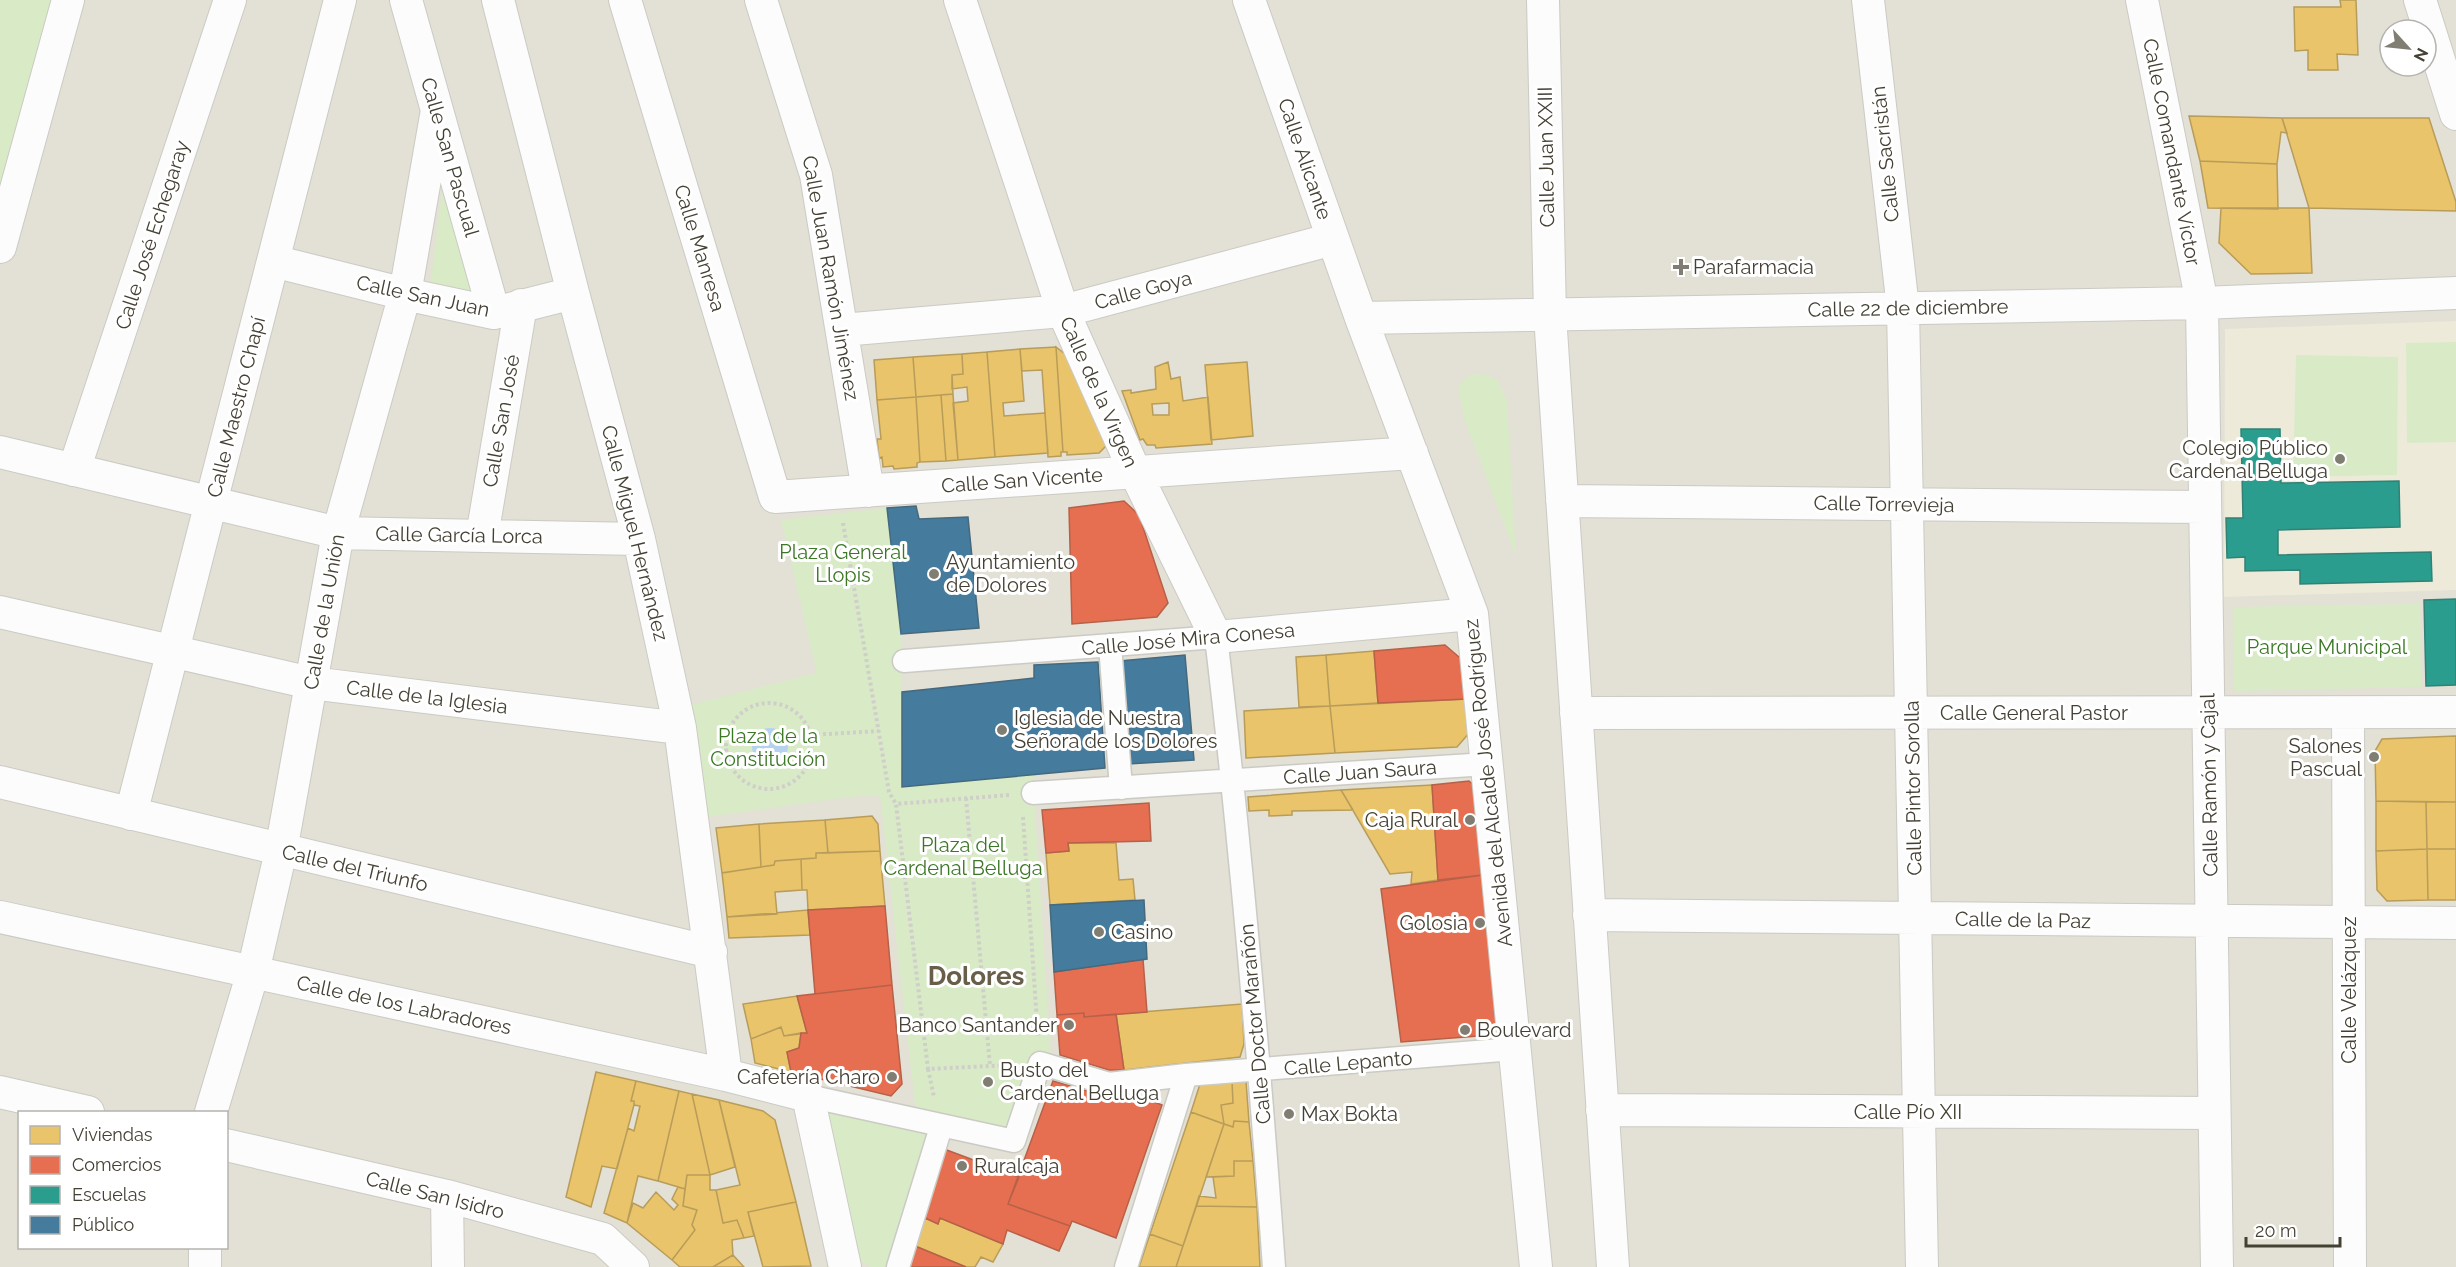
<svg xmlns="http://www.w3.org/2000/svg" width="2456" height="1267" viewBox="0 0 2456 1267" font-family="Raleway,sans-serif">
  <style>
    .residential { fill: #e3e0d5; fill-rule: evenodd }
    .education { fill: #edead9 }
    .green { fill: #d8ebc6 }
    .water { fill: #b6d2ef }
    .homes { fill: #e9c46a; stroke: #b89c5a; stroke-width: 1.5; fill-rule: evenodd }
    .shops { fill: #e76f51; stroke: #b66148; stroke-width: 1.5 }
    .schools { fill: #2a9d8f; stroke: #328174; stroke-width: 1.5 }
    .public { fill: #457b9d; stroke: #45697e; stroke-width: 1.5 }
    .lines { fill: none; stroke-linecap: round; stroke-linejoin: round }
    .pedestrian-casing { stroke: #cbcac4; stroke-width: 25 }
    .minor-casing { stroke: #cbcac4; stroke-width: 34 }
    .path { stroke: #d0cec9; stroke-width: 4; stroke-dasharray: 3 3; stroke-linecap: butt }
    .pedestrian { stroke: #fcfcfc; stroke-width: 22 }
    .minor { stroke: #fcfcfc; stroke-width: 32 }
    .poi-dot { fill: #807d73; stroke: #fff; stroke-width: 2 }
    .labels { text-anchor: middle; stroke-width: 6; stroke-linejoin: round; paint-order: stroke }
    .street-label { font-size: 20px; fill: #454034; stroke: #fff }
    .poi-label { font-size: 20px; fill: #454034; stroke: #fff; text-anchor: start }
    .park-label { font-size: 20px; fill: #3c7726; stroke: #fff }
    .district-label { font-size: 26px; font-weight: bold; fill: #685f4b; stroke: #fff }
  </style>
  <rect width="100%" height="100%" fill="#eeeee8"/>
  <path class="residential" d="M 0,0 L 2456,0 L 2456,1267 L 0,1267 ZM 2390,30 L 2426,30 L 2426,66 L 2390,66 ZM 20,1112 L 226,1112 L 226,1248 L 20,1248 Z"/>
  <path class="education" d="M 2456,321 L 2456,590 L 2224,597 L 2225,329 Z"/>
  <path class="green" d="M 0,0 L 56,0 L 0,202 Z
    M 446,161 L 477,298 L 430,287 Z
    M 2456,342 L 2456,442 L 2407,443 L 2406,343 Z
    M 2296,355 L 2398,357 L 2397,475 L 2293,477 Z
    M 1483,374 L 1498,380 L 1507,402 L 1516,556 L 1464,418 L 1458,387 L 1469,375 Z
    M 887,508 L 901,634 L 902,787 L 1033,775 L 1051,1058 L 1010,1135 L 916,1114 L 880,795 L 849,797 L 707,817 L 691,705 L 817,673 L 781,520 Z
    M 2420,604 L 2421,687 L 2234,691 L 2233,607 Z
    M 818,1108 L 938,1134 L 896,1267 L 870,1267 L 853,1255 Z"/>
  <path class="water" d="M752 746a18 18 0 1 1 36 0a18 18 0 1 1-36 0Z"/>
  <path class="homes" d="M 2340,0 L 2356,0 L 2358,55 L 2337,54 L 2338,70 L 2308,70 L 2308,50 L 2295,51 L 2294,7 L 2341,7 Z
    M 2189,116 L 2282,118 L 2287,133 L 2281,132 L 2277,164 L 2200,161 Z
    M 2282,118 L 2429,118 L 2456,202 L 2456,211 L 2309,208 Z
    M 2200,161 L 2277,164 L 2278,209 L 2208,208 Z
    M 2221,208 L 2309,208 L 2312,273 L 2251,274 L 2219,243 Z
    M 1056,347 L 1065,354 L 1074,374 L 1079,374 L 1111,441 L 1099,453 L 1067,455 L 1067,452 L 1063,452 Z
    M 1056,347 L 1063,452 L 1061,452 L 1061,456 L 1048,457 L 1042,370 L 1022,371 L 1020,349 Z
    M 1020,349 L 1024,401 L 1003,403 L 1004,416 L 1045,413 L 1048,453 L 995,457 L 987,352 Z
    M 987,352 L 995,457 L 958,460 L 953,403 L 968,401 L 967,387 L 952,389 L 952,375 L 963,374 L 962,354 Z
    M 962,354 L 963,374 L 952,375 L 953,394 L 916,397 L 913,357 Z
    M 913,357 L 916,397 L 877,400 L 874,360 Z
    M 1168,362 L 1171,379 L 1180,377 L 1183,401 L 1208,397 L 1212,444 L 1156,448 L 1155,445 L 1147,445 L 1143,439 L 1140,440 L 1122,391 L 1131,390 L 1131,393 L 1156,389 L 1155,367 ZM 1169,403 L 1169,415 L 1153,415 L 1152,404 Z
    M 1247,362 L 1253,436 L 1211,440 L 1205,365 Z
    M 953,394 L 958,460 L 946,461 L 941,395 Z
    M 941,395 L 946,461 L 920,462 L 916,397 Z
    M 916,397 L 920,462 L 917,463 L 917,467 L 894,469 L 893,466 L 883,467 L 882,457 L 879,458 L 877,439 L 881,439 L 877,400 Z
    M 1374,651 L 1378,703 L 1330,706 L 1326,655 Z
    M 1326,655 L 1330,706 L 1299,707 L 1296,657 Z
    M 1467,699 L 1470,732 L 1457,747 L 1335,753 L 1330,706 Z
    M 1330,706 L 1335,753 L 1246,758 L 1244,711 Z
    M 2456,736 L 2456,802 L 2376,801 L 2375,751 L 2382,739 Z
    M 1432,785 L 1438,880 L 1411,884 L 1412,872 L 1390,874 L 1341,790 Z
    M 1341,790 L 1353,810 L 1292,811 L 1292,815 L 1269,816 L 1269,810 L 1249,811 L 1248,797 Z
    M 2376,801 L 2426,802 L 2427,849 L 2376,851 Z
    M 2426,802 L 2456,802 L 2456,849 L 2427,849 Z
    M 872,816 L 878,824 L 880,851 L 828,853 L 825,820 Z
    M 825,820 L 828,853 L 816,853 L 816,858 L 775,861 L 774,865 L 761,867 L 759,824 Z
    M 759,824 L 761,867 L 722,873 L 716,828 Z
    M 1068,843 L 1116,843 L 1119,880 L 1133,879 L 1135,900 L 1050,905 L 1046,853 L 1069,851 Z
    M 2427,849 L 2428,900 L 2387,901 L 2377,890 L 2376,851 Z
    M 2427,849 L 2456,849 L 2456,900 L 2428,900 Z
    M 880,851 L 885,906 L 808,910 L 807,890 L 802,890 L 801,859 L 816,858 L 816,853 Z
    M 801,859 L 802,890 L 775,892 L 777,914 L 727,917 L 722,873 L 774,865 L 775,861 Z
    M 808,910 L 810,935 L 729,938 L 727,917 Z
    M 797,996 L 807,1033 L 784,1036 L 781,1027 L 751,1039 L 743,1004 Z
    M 1242,1004 L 1244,1044 L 1240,1057 L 1124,1070 L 1116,1014 Z
    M 781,1027 L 784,1036 L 801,1033 L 799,1048 L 787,1052 L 791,1072 L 755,1063 L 751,1039 Z
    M 596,1072 L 636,1081 L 631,1101 L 634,1101 L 634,1105 L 617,1169 L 602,1166 L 591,1207 L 566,1197 Z
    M 636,1081 L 679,1091 L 658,1181 L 638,1176 L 627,1223 L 604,1213 L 628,1128 L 634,1131 L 640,1106 L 634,1105 L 634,1101 L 631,1101 Z
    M 1246,1081 L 1249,1122 L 1234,1121 L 1233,1127 L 1224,1124 L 1221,1105 L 1233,1103 L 1232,1082 Z
    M 1232,1082 L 1233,1103 L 1221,1105 L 1224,1124 L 1191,1112 L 1200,1084 Z
    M 679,1091 L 692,1094 L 710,1175 L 687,1175 L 685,1189 L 658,1181 Z
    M 692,1094 L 719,1100 L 735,1167 L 710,1175 Z
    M 719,1100 L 763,1111 L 775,1120 L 796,1202 L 748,1212 L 754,1236 L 744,1238 L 737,1220 L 723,1223 L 716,1190 L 740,1185 Z
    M 1191,1112 L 1224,1124 L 1183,1246 L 1150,1234 Z
    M 1234,1121 L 1249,1122 L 1253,1161 L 1234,1161 L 1234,1176 L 1206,1177 L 1224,1124 L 1233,1127 Z
    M 1234,1161 L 1253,1161 L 1257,1207 L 1196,1206 L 1199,1196 L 1216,1198 L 1213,1177 L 1234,1176 Z
    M 687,1175 L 710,1175 L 710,1190 L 716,1190 L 723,1223 L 737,1220 L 744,1238 L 732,1240 L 733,1255 L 713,1267 L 680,1267 L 672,1260 L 695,1230 L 692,1225 L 697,1210 L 683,1206 Z
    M 678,1187 L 685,1189 L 683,1206 L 697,1210 L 692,1225 L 695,1230 L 672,1260 L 627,1223 L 633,1203 L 643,1208 L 656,1192 L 674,1210 L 678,1205 L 672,1199 Z
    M 796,1202 L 811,1266 L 763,1267 L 748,1212 Z
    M 1196,1206 L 1257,1207 L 1260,1267 L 1176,1267 Z
    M 925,1218 L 938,1224 L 940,1218 L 1003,1244 L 993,1262 L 981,1257 L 975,1267 L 966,1267 L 915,1246 Z
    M 1150,1234 L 1183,1246 L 1176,1267 L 1139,1267 Z
    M 733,1255 L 744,1267 L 713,1267 Z"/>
  <path class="shops" d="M 1124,501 L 1139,515 L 1168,603 L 1157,617 L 1072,624 L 1069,508 Z
    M 1445,645 L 1466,663 L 1467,699 L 1378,703 L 1374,651 Z
    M 1469,781 L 1476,787 L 1483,875 L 1438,880 L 1432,785 Z
    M 1149,803 L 1151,841 L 1068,843 L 1069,851 L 1046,853 L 1042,810 Z
    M 1483,875 L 1497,1027 L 1491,1035 L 1401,1042 L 1381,889 Z
    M 885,906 L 892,985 L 815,994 L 808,910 Z
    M 1143,959 L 1147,1012 L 1084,1017 L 1084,1013 L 1057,1015 L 1054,972 Z
    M 892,985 L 902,1084 L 891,1096 L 791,1072 L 787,1052 L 799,1048 L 801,1033 L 807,1033 L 797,996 Z
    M 1084,1013 L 1084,1017 L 1116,1014 L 1124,1070 L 1109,1070 L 1060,1055 L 1057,1015 Z
    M 1053,1081 L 1101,1095 L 1130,1093 L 1162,1105 L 1116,1238 L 1072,1221 L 1070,1226 L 1008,1204 Z
    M 944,1149 L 1019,1177 L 1008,1204 L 1070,1226 L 1059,1251 L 1007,1230 L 1003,1244 L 940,1218 L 938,1224 L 921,1216 Z
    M 915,1246 L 966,1267 L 907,1267 Z"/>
  <path class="schools" d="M 2241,429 L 2280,429 L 2281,483 L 2399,481 L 2400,527 L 2278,530 L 2278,555 L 2431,552 L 2432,581 L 2300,584 L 2300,570 L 2245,571 L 2245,557 L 2227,558 L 2226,518 L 2243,518 Z
    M 2456,599 L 2456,685 L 2426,686 L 2424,600 Z"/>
  <path class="public" d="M 916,506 L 919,519 L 968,517 L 979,628 L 901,634 L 887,508 Z
    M 1185,655 L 1194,760 L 1128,764 L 1120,661 Z
    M 1098,662 L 1105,768 L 902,787 L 902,692 L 1034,678 L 1034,665 Z
    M 1144,900 L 1147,959 L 1054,972 L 1050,905 Z"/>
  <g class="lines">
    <g class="pedestrian-casing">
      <path id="pedestrian" d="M 1110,645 L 1121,788
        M 904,661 L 1216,637 C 1241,847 1259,1057 1274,1267
        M 1033,793 L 1487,764
        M 808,1096 L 1014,1141 L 1040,1063 L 1109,1084 L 1186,1075 L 1514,1049
        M 898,1267 L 941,1127
        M 1126,1267 L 1186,1075"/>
    </g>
    <g class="minor-casing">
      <path id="minor" d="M 406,0 L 494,313
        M 498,0 L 573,293 L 639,539 L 680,728 L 726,1075
        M 625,0 L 775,497 L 1412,453
        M 761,0 L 816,175 L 868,491
        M 960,0 L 1063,311 L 1135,472 L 1216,637 L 1472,614
        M 1249,0 L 1361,318 L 1472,614 L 1536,1267
        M 1543,0 L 1550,315 L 1613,1267
        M 1868,0 L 1903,308 L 1922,1267
        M 2142,0 L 2202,303 L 2217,1267
        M 2420,0 L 2456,114
        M 0,247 L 68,0
        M 273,261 L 405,294 L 494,313 L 573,293
        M 1361,318 L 2202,303 L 2456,293
        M 842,330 L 1063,311 L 1333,239
        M 0,452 L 338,533 L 639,539
        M 74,470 L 230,0
        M 1562,501 L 2205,507
        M 482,536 L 521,305
        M 0,612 L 311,683 L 680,728
        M 1576,713 L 2456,712
        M 2348,713 L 2350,1267
        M 0,782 L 711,952
        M 131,814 L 340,0
        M 1589,915 L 2456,923
        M 0,917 L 726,1075 L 808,1096 L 845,1267
        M 0,1092 L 88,1112
        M 1602,1110 L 2214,1113
        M 211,1112 L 253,972 L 281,851 L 338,533 L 405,294 L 437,110
        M 226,1145 L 447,1196 L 603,1239 L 633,1267
        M 447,1196 L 448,1267
        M 205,1248 L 205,1267"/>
    </g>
    <path class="path" d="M 843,523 L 889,792 L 896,804
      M726 746a43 43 0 1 1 86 0a43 43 0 1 1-86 0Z
      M 811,735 L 879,731
      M 1009,795 L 896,804 L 928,1069 L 1011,1065
      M 966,798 L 990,1066
      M 1023,817 L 1038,1037
      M 928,1069 L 934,1097"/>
    <use href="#pedestrian" class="pedestrian"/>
    <use href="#minor" class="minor"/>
  </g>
  <g class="poi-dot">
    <path d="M1678 258h6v6h6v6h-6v6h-6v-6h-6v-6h6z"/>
    <circle cx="2340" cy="459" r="6"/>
    <circle cx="934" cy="574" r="6"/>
    <circle cx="1002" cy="730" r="6"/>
    <circle cx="2374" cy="757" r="6"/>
    <circle cx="1470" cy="820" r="6"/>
    <circle cx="1480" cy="923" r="6"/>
    <circle cx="1099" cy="932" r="6"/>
    <circle cx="1069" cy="1025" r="6"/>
    <circle cx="1465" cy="1030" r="6"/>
    <circle cx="892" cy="1077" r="6"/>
    <circle cx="988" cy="1082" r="6"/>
    <circle cx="1289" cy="1114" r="6"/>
    <circle cx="962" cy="1166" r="6"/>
  </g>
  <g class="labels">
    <g class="street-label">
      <text transform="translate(2172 152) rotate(79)" y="7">Calle Comandante Víctor</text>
      <text transform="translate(1885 154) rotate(-96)" y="7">Calle Sacristán</text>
      <text transform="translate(450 157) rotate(74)" y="7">Calle San Pascual</text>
      <text transform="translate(1546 157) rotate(-91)" y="7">Calle Juan XXIII</text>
      <text transform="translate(1305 159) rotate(71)" y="7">Calle Alicante</text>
      <text transform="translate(152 235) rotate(-72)" y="7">Calle José Echegaray</text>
      <text transform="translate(700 248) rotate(73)" y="7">Calle Manresa</text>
      <text transform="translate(831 278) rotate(80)" y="7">Calle Juan Ramón Jiménez</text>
      <text transform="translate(1143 290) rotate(-15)" y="7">Calle Goya</text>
      <text transform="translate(423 296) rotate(12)" y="7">Calle San Juan</text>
      <text transform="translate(1908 308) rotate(-1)" y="7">Calle 22 de diciembre</text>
      <text transform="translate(1099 392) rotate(66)" y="7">Calle de la Virgen</text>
      <text transform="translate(236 407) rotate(-76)" y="7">Calle Maestro Chapí</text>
      <text transform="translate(501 421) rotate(-80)" y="7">Calle San José</text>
      <text transform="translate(1022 480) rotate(-4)" y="7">Calle San Vicente</text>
      <text transform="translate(1884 504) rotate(1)" y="7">Calle Torrevieja</text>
      <text transform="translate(635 533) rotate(76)" y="7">Calle Miguel Hernández</text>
      <text transform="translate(459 535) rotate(1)" y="7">Calle García Lorca</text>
      <text transform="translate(324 612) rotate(-80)" y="7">Calle de la Unión</text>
      <text transform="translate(1188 639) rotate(-5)" y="7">Calle José Mira Conesa</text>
      <text transform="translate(427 697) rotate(7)" y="7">Calle de la Iglesia</text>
      <text x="2034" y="720">Calle General Pastor</text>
      <text transform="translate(1360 772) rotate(-4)" y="7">Calle Juan Saura</text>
      <text transform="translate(1488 783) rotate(-96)" y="7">Avenida del Alcalde José Rodríguez</text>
      <text transform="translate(2209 785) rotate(-91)" y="7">Calle Ramón y Cajal</text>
      <text transform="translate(1913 788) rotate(-91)" y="7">Calle Pintor Sorolla</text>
      <text transform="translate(355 868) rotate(13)" y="7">Calle del Triunfo</text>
      <text transform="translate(2023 920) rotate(1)" y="7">Calle de la Paz</text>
      <text transform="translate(2349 990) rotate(-90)" y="7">Calle Velázquez</text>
      <text transform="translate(404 1005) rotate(12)" y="7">Calle de los Labradores</text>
      <text transform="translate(1255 1024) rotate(-95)" y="7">Calle Doctor Marañón</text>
      <text transform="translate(1348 1063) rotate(-5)" y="7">Calle Lepanto</text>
      <text x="1908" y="1119">Calle Pío XII</text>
      <text transform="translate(435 1195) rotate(14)" y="7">Calle San Isidro</text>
    </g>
    <g class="poi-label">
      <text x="1693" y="274">Parafarmacia</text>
      <text x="2328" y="455" text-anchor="end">Colegio Público<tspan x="2328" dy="23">Cardenal Belluga</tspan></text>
      <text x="946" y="569">Ayuntamiento<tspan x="946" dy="23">de Dolores</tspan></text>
      <text x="1014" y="725">Iglesia de Nuestra<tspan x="1014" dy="23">Señora de los Dolores</tspan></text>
      <text x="2362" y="753" text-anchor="end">Salones<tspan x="2362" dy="23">Pascual</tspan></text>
      <text x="1458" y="827" text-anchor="end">Caja Rural</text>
      <text x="1468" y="930" text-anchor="end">Golosia</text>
      <text x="1111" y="939">Casino</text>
      <text x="1057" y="1032" text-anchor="end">Banco Santander</text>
      <text x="1477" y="1037">Boulevard</text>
      <text x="1000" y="1077">Busto del<tspan x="1000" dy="23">Cardenal Belluga</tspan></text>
      <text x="880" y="1084" text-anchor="end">Cafetería Charo</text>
      <text x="1301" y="1121">Max Bokta</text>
      <text x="974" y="1173">Ruralcaja</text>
    </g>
    <g class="park-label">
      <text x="843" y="559">Plaza General<tspan x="843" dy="23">Llopis</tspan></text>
      <text x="2327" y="654">Parque Municipal</text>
      <text x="768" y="743">Plaza de la<tspan x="768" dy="23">Constitución</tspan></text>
      <text x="963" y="852">Plaza del<tspan x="963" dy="23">Cardenal Belluga</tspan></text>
    </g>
    <g class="district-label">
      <text x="976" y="985">Dolores</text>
    </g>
  </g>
  <rect x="18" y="1111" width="210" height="138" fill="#ffffff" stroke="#b5b3ae" stroke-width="1.5"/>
  <rect x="30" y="1126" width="30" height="18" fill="#e9c46a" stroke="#b5b3ae" stroke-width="1.5"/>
  <text x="72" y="1141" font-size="18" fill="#454034">Viviendas</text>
  <rect x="30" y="1156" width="30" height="18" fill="#e76f51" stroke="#b5b3ae" stroke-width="1.5"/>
  <text x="72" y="1171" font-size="18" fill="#454034">Comercios</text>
  <rect x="30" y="1186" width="30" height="18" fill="#2a9d8f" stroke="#b5b3ae" stroke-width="1.5"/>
  <text x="72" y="1201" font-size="18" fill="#454034">Escuelas</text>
  <rect x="30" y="1216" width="30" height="18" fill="#457b9d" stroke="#b5b3ae" stroke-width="1.5"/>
  <text x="72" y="1231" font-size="18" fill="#454034">Público</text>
  <g transform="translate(2408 48) rotate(117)"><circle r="28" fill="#ffffff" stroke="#b5b3ae" stroke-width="1.5"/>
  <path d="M0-4.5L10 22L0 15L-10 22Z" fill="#807d73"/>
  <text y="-9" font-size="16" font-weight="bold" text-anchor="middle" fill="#454034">N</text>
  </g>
  <path d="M2246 1237v9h94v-9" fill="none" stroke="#454034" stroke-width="3"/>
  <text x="2255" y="1237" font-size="18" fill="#454034" stroke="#ffffff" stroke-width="4.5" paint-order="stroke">20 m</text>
</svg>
